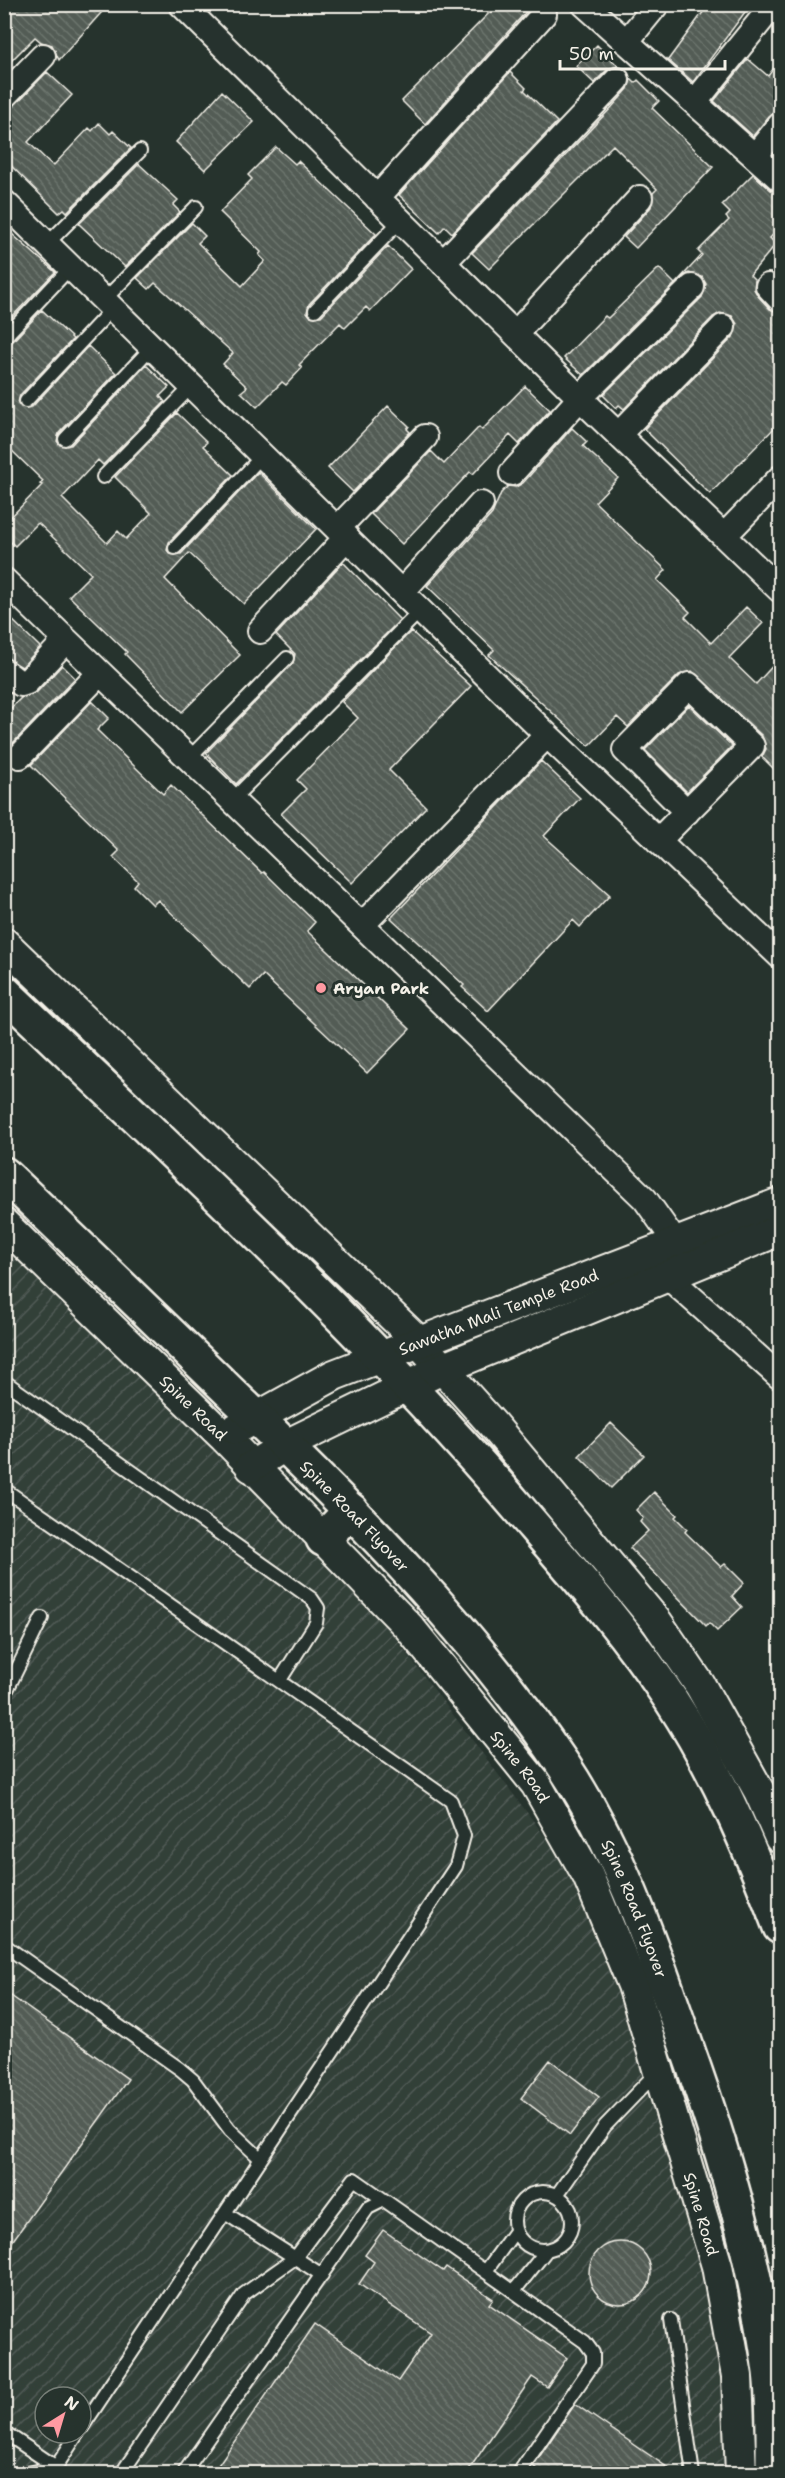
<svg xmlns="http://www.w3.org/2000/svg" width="785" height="2478" viewBox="0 0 785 2478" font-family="'Shantell Sans',sans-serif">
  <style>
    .industrial { fill: url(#industrial-furrows); fill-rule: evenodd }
    .building { fill: url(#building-back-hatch); stroke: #f4f1e8; stroke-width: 1.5 }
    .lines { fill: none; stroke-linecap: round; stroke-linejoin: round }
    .service-casing { stroke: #f4f1e8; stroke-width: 16 }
    .minor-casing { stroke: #f4f1e8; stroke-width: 28 }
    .tertiary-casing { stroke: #f4f1e8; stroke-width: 34 }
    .primary-casing { stroke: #f4f1e8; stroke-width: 38 }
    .service { stroke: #26332d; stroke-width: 12 }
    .minor { stroke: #26332d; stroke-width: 24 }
    .tertiary { stroke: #26332d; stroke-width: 30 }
    .primary { stroke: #26332d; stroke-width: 33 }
    .poi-dot { fill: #ff9aa2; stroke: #26332d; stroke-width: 2 }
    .labels { text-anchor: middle; stroke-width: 6; stroke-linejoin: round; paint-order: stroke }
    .poi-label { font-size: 16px; font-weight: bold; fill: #f4f1e8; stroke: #26332d; text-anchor: start }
    .street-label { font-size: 16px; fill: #f4f1e8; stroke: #26332d }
  </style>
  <defs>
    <pattern id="industrial-furrows" width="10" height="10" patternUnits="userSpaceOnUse" patternTransform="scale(1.5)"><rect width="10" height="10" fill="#333f39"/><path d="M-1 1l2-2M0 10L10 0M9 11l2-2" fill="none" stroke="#515b56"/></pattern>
    <pattern id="building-back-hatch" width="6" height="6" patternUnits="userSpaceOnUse" patternTransform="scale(1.5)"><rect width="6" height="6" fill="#525c55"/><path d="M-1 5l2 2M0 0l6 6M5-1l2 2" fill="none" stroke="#6c746d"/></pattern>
  </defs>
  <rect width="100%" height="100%" fill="#26332d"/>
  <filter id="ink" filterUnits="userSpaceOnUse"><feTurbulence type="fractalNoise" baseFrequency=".0167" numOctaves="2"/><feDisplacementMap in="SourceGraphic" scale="12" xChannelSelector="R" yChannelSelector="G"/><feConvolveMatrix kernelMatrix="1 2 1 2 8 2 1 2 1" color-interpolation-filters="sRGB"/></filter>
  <g filter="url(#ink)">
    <path class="industrial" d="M 4,1246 L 346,1573 L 588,1893 L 727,2292 L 728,2473 L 5,2473 ZM 45,2397 L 81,2397 L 81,2433 L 45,2433 Z"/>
    <path class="building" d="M 4,4 L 109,4 L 59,60 L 52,45 L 41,42 L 35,37 L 4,68 Z
      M 498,4 L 533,4 L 425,124 L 402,101 Z
      M 709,4 L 751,4 L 693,82 L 668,60 Z
      M 597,45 L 618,66 L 607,70 L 594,83 L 576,66 Z
      M 748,59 L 768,76 L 780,60 L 780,107 L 769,116 L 753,136 L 714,101 Z
      M 47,72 L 72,95 L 28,142 L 53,166 L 89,128 L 92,131 L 99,123 L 110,134 L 113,131 L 131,148 L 67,212 L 64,209 L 59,213 L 4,159 L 4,116 Z
      M 510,72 L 526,88 L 524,90 L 557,122 L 452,233 L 445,226 L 439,233 L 399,195 Z
      M 631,79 L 635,83 L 638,80 L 659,101 L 652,108 L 713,167 L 636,248 L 624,237 L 651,207 L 653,193 L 657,189 L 613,145 L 489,269 L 472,253 L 612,107 L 628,89 Z
      M 222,91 L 254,122 L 205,170 L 176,142 Z
      M 276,147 L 295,164 L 298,161 L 376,234 L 309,304 L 307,312 L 310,316 L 321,316 L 388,246 L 411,269 L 370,311 L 366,307 L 345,328 L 340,323 L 299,365 L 302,368 L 286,385 L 282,382 L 257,407 L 241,392 L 247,387 L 223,364 L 233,353 L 155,283 L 149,289 L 137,278 L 192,223 L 205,236 L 198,243 L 242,286 L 265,261 L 259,255 L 261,252 L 220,212 L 252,179 L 248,175 Z
      M 139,164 L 178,200 L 173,205 L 180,212 L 125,267 L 79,224 Z
      M 753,174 L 771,190 L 780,193 L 780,227 L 770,238 L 776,244 L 750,275 L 755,280 L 754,289 L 758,296 L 770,309 L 780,313 L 780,422 L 710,494 L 644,429 L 733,337 L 737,324 L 732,316 L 720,313 L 713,317 L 624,409 L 619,405 L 616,408 L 603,395 L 702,297 L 706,284 L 702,277 L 689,273 L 682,277 L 583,375 L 564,358 L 605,316 L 608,318 L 659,268 L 675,284 L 702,255 L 698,251 L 729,220 L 726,217 L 730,213 L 722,205 Z
      M 4,227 L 55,272 L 4,325 Z
      M 42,310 L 73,339 L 20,395 L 18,403 L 21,407 L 32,407 L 88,346 L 116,373 L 59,433 L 57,441 L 60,445 L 71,445 L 146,365 L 169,387 L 160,396 L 165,402 L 103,465 L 98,460 L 62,498 L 107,543 L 118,531 L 126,539 L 151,513 L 115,477 L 177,413 L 207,442 L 203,446 L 233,475 L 169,542 L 167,550 L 170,554 L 181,554 L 258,472 L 316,529 L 244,604 L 189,553 L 165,579 L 240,655 L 182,712 L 125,654 L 127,652 L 69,596 L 91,574 L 38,523 L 15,546 L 4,536 L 4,524 L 42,485 L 40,484 L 43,481 L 4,443 L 4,346 L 10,344 Z
      M 525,386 L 550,410 L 519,444 L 510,435 L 473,474 L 470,472 L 402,544 L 371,514 L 431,451 L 444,464 L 479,427 L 482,430 Z
      M 388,406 L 409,426 L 407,429 L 410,432 L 353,492 L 328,468 Z
      M 572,428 L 587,442 L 583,446 L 618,478 L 595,502 L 666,570 L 657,580 L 690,612 L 685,617 L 711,643 L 746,607 L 763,623 L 729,658 L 756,684 L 780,658 L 780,775 L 762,757 L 766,749 L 762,736 L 692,671 L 679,675 L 628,727 L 617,717 L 589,746 L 489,655 L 494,650 L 427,586 L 492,514 L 501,493 L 508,486 L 516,487 L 523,483 Z
      M 343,562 L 400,620 L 236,784 L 206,753 L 293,663 L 295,654 L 276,635 Z
      M 4,612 L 40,647 L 22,667 L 4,657 Z
      M 411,631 L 471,686 L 389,770 L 426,807 L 352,883 L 281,814 L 306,789 L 297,780 L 358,718 L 342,702 Z
      M 62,665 L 75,678 L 12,744 L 4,737 L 4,715 L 21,698 L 37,692 Z
      M 92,701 L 109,718 L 97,730 L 163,794 L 171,785 L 262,873 L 264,872 L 315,922 L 307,931 L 410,1029 L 367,1073 L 263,975 L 250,989 L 158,900 L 153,905 L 134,886 L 138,881 L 113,857 L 119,851 L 31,765 Z
      M 689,705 L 732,746 L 687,792 L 645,750 Z
      M 541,761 L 580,798 L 544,836 L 610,895 L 580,927 L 573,920 L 488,1011 L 462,987 L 464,985 L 391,918 Z
      M 611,1423 L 644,1455 L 611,1488 L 579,1456 Z
      M 654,1492 L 677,1515 L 675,1517 L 687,1529 L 685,1532 L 721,1567 L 725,1564 L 744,1583 L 732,1596 L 742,1607 L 717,1631 L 709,1623 L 706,1626 L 630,1548 L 648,1531 L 640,1522 L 643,1518 L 636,1510 Z
      M 4,1991 L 128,2079 L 4,2253 Z
      M 550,2060 L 599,2097 L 570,2135 L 521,2098 Z
      M 383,2230 L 443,2271 L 446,2267 L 493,2299 L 489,2304 L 567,2358 L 547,2387 L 532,2377 L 466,2474 L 212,2474 L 315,2324 L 398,2381 L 431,2333 L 359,2284 L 374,2262 L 365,2255 Z
      M589 2273a31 31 0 1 1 62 0a31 31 0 1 1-62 0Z
      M 575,2404 L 677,2474 L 544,2474 L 533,2466 Z"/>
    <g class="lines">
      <g class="service-casing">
        <path id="service" d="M 47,244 L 140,151
          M 104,300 L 196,207
          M 315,310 L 400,221
          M 4,338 L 71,267
          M 26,401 L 113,308
          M 65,439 L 152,347
          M 103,477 L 192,386
          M 175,548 L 263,455
          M 189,758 L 287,658
          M 232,800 L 421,610
          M 4,1381 L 312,1599 L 318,1608 L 316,1623 L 280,1680
          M 4,1489 L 451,1801 L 464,1836 L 456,1866 L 81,2429
          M 4,1696 L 42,1618
          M 4,1945 L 180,2069 L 193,2080 L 230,2130 L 261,2159
          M514 2221a29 29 0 1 1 58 0a29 29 0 1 1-58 0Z
          M 557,2195 L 605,2126 L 658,2071
          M 225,2213 L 322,2275
          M 486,2271 L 515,2231
          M 514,2291 L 546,2251
          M 671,2320 L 693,2474
          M 4,2432 L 56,2467
          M 52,2473 L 78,2433
          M 23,2474 L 56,2467
          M 121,2474 L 244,2294 L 295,2258 L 354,2179 L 384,2200
          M 183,2474 L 368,2208 L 384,2200 L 585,2342 L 593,2353 L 593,2364 L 518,2474"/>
      </g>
      <g class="minor-casing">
        <path id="minor" d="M 181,4 L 580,398 L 780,590
          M 584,4 L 780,179
          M 626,42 L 657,4
          M 4,96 L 43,56
          M 695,102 L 774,4
          M 755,156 L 780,125
          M 377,198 L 544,14
          M 4,202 L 547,735 L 780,956
          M 443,263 L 617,80
          M 768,286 L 780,299
          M 515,334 L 640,198
          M 619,434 L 723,327
          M 512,473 L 580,398 L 692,287
          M 338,528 L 425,437
          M 725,535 L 780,478
          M 4,580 L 645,1199 L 676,1243
          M 402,592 L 481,504
          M 260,631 L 347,537
          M 4,671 L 21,684 L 27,682 L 66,640
          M 20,756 L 100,673
          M 658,841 C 689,809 721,778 752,746 L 689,685 L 625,750 L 687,812
          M 363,924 L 547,735
          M 666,1275 L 780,1377"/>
      </g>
      <g class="tertiary-casing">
        <g id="tertiary">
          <path d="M 4,943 L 418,1341 L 494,1426 L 657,1622 L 700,1685 L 759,1791 L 780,1838"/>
          <path id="s1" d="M 4,1224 L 224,1437 L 409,1627 L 536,1784 L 588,1876 L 633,1985 L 717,2266 L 737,2376 L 741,2474"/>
          <path id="s2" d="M 236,1429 L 334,1375 L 780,1203"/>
          <path d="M 251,1467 L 286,1445 L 444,1368 L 780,1230"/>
        </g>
      </g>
      <g class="primary-casing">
        <g id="primary">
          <path d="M 4,992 C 183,1162 365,1329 525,1516 C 576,1575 628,1634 671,1700 C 717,1770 750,1848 780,1927"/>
          <path id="s3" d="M 4,1174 C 80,1246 155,1319 230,1392 C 350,1507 471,1627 564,1766 C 626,1860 657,1963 694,2068 C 728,2165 757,2269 770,2372 C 774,2405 773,2440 773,2474"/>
          <path d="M 323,1539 L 351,1510"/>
        </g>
      </g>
      <use href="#service" class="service"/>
      <use href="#minor" class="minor"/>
      <use href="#tertiary" class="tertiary"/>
      <use href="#primary" class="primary"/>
    </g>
  </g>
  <circle class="poi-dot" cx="321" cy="988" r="6"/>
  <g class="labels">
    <g class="poi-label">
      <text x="333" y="994">Aryan Park</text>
    </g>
    <g class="street-label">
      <text dy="6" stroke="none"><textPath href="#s2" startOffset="288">Sawatha Mali Temple Road</textPath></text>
      <text dy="6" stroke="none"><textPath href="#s1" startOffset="264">Spine Road</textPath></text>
      <text dy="6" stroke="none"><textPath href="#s3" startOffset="490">Spine Road Flyover</textPath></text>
      <text dy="6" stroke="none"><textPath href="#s1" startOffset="750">Spine Road</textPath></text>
      <text dy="6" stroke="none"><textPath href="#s3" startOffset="976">Spine Road Flyover</textPath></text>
      <text dy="6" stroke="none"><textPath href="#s1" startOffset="1236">Spine Road</textPath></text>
    </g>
  </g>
  <rect width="785" height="2478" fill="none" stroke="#26332d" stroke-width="24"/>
  <rect x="12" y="12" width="761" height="2454" fill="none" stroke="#f4f1e8" stroke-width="2" filter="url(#ink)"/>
  <g transform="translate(63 2415) rotate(37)"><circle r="28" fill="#26332d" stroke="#787f78" stroke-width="1.5"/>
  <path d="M0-4.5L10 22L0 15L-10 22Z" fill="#ff9aa2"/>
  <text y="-9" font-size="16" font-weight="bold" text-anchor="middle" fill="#f4f1e8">N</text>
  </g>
  <path d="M560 60v9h165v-9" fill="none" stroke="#f4f1e8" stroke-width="3"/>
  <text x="569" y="60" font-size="18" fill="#f4f1e8" stroke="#26332d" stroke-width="4.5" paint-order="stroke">50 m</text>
</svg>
